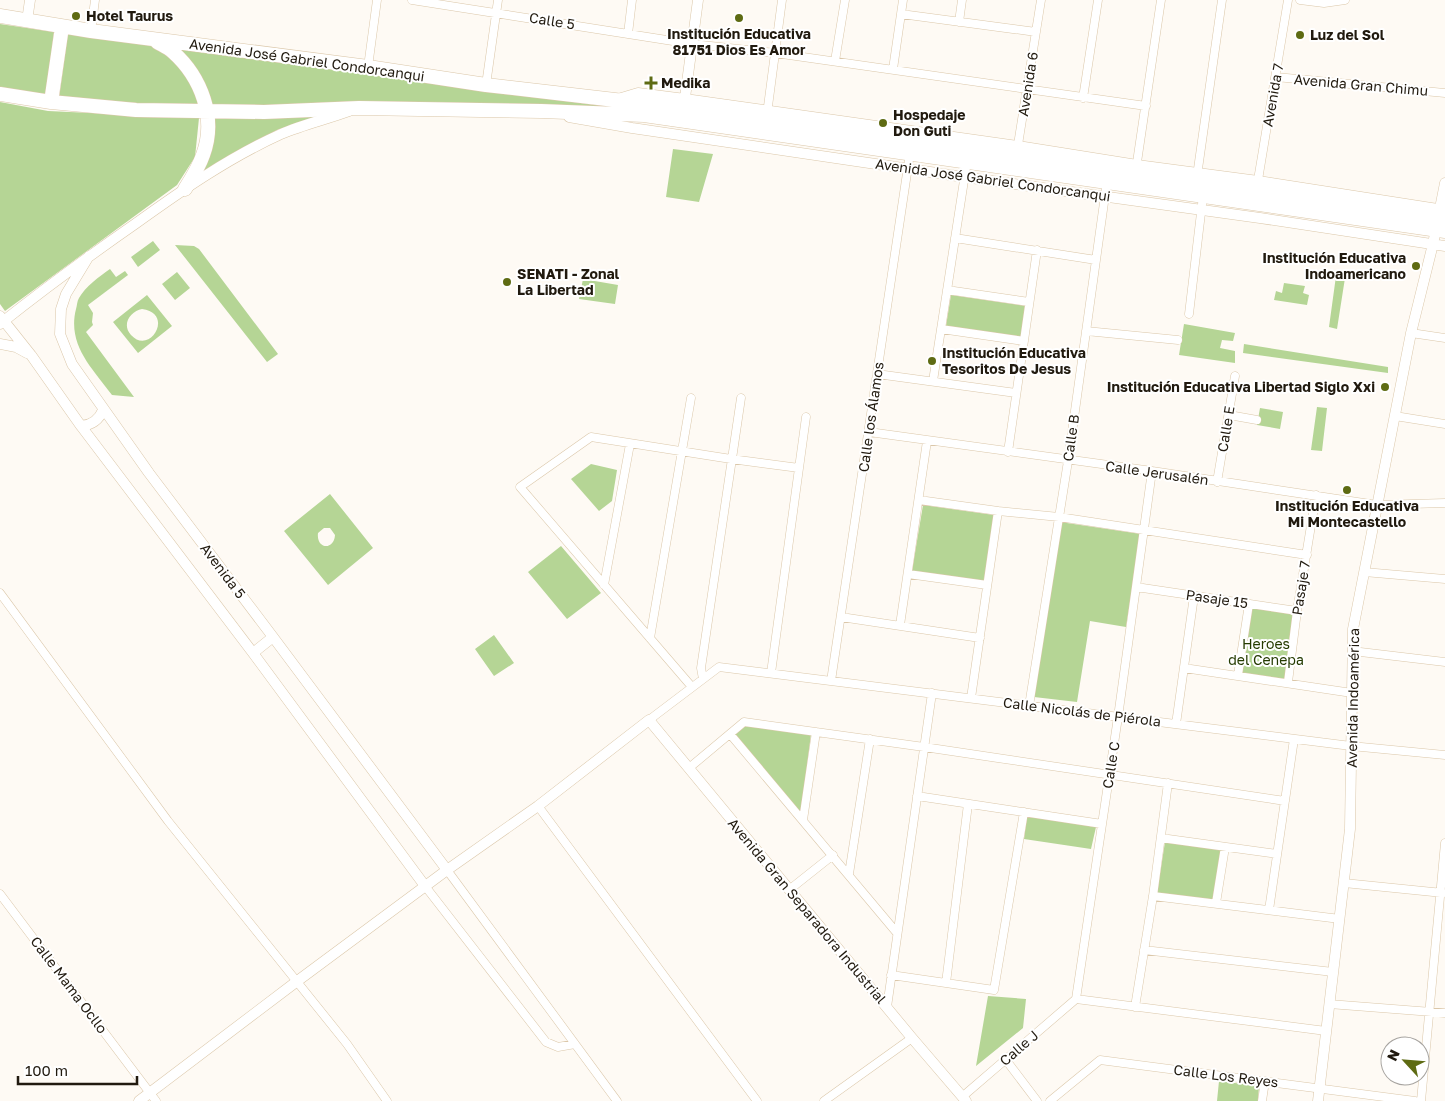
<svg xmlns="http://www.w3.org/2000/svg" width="1445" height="1101" viewBox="0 0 1445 1101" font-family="'Golos Text',sans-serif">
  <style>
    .green { fill: #b5d595; fill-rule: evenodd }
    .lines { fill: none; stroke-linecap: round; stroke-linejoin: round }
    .street-casing { stroke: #dbc7a9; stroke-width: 9 }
    .secondary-casing { stroke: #dbc7a9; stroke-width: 11 }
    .highway-casing { stroke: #dbc7a9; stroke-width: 15 }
    .street { stroke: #fff; stroke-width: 8 }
    .secondary { stroke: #fff; stroke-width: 10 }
    .highway { stroke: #fff; stroke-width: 14 }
    .poi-dot { fill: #5e6b13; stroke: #fff; stroke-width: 2 }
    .labels { text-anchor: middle; stroke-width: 4; stroke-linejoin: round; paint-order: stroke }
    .poi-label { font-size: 14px; font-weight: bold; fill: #211a0f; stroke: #fff; text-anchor: start }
    .street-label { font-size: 14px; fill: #211a0f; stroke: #fff }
    .park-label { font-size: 14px; fill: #253b01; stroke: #fff }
  </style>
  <rect width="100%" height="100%" fill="#fefaf4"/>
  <path class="green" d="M 0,24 L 54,32 L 46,96 L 0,87 Z
    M 68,33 L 149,44 L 173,59 L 193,86 L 201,107 L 59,98 Z
    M 172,46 L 631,110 L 210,106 L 206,86 L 193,65 Z
    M 0,102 L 48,111 L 199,118 L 195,157 L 177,185 L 5,311 L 0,304 Z
    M 330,114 L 277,130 L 201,173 C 211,153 217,141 212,117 Z
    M 673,149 L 713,154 L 699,202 L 666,197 Z
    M 153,241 L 160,250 L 138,267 L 131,257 Z
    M 175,245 L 194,246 L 199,249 L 278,354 L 267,362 Z
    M 110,269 L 116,277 L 125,271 L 128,275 L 88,305 L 93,313 L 92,322 L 93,325 L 86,332 L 134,397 L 112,395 C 92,368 67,345 76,309 C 77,306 77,301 79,298 C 85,287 100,276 110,269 Z
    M 177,272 L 190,288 L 175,300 L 162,284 Z
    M 1336,276 L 1345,278 L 1337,329 L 1329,327 Z
    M 583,279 L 618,285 L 615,304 L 579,299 Z
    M 1284,283 L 1305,286 L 1303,293 L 1309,295 L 1307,305 L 1274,300 L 1276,291 L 1282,293 Z
    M 147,295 L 172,326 L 138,353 L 113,322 ZM 142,309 C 175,313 150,356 131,335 C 121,324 131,311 142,309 Z
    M 951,295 L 1026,306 L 1021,337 L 946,326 Z
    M 1184,324 L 1235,333 L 1233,341 L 1222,340 L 1220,348 L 1235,351 L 1235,363 L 1179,355 Z
    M 1244,344 L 1388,367 L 1388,373 L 1243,353 Z
    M 1317,407 L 1327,408 L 1322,451 L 1311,450 Z
    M 1260,408 L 1283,412 L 1280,429 L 1257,425 Z
    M 591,464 L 617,470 L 612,501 L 599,511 L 571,479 Z
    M 330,494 L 373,548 L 328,585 L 284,531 ZM 324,528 L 330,528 L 335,535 C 334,551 316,549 318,533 Z
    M 923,505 L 994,515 L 985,581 L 912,571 Z
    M 1060,522 L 1141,534 L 1126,627 L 1090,621 L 1077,702 L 1034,697 Z
    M 561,546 L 601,593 L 567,619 L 528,572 Z
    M 1252,607 L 1293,613 L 1285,679 L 1241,673 Z
    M 494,635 L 514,663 L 494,676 L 475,649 Z
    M 746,725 L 811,734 L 801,814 L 734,735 Z
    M 1027,816 L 1096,827 L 1091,849 L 1024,839 Z
    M 1165,842 L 1222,850 L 1214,900 L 1157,893 Z
    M 988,996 L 1026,999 L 1023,1028 L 976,1066 Z
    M 1219,1081 L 1259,1086 L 1258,1101 L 1217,1101 Z"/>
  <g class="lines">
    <g class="street-casing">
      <path id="street" d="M 412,0 L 692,44 L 775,53 L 1146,106
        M 1300,0 L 1324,3 L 1345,0
        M 901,14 L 1036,32
        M 959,22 L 962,0
        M 91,31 L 95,0
        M 628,34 L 632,0
        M 835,61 L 845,0
        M 368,67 L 377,0
        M 893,69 L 903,0
        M 1276,77 L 1445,93
        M 486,85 L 498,0
        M 1083,98 L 1098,0
        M 767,114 L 782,0
        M 1017,151 L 1041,0
        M 1136,169 L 1161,0
        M 1197,176 L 1222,0
        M 1257,186 L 1288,0
        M 955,238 L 1096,260
        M 947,290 L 1029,302
        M 1189,314 L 1203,196 L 1202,194
        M 941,329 L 1024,341
        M 1086,331 L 1178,340
        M 1411,333 L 1445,338
        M 877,374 L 1016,393
        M 933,381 L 967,161
        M 1229,415 L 1257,420
        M 1395,416 L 1445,424
        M 869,432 L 1152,471 L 1377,505 L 1445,503
        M 1008,452 L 1037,250
        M 1217,482 L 1235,376
        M 919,500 L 998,511 L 1059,517 L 1307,555
        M 1364,572 L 1445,579
        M 908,574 L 987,585
        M 604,585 L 630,444
        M 1136,587 L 1297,611
        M 0,593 L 168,821 L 347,1044 L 387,1101
        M 841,617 L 980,638
        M 900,625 L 927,441
        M 650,638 L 691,398
        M 1352,651 L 1445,662
        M 1184,668 L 1352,693
        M 771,673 L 806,417
        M 1238,675 L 1249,604
        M 703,679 L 701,668 L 741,398
        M 831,681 L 910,153
        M 1288,682 L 1297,611 L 1316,495
        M 692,687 L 520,487 L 591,437 L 731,459 L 799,468
        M 971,698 L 998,511
        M 1029,706 L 1068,461 L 1107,181
        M 649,720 L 719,667 L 1351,746 L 1445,755
        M 1176,724 L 1194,596
        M 730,734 L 897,933
        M 689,768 L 744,722 L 924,747 L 1285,801
        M 917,796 L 1102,824
        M 538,806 L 757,1101
        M 803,820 L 816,732
        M 1161,838 L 1277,854
        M 447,870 L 617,1101
        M 849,874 L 870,739
        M 1344,883 L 1443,893
        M 425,886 L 546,1042 L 558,1047 L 575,1044
        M 789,890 L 833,855
        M 0,894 L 156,1101
        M 1153,896 L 1340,919
        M 1216,903 L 1225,847
        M 1269,910 L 1294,739
        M 1144,950 L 1333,972
        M 891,975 L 994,990 L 1024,812
        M 946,983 L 968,804
        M 1076,999 L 1118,717 L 1152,471
        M 1076,999 L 1326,1031
        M 1329,1004 L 1445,1013
        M 887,1007 L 932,693
        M 1135,1007 L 1153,896 L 1168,783
        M 1006,1060 L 1037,1101
        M 962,1097 L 1076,999
        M 824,1101 L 912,1038
        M 1050,1101 L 1100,1060 L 1415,1101
        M 1262,1101 L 1265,1081
        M 1421,1101 L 1445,843"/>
    </g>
    <g class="secondary-casing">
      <path id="secondary" d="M 27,21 L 30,0
        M 618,99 L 638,93 L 685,99 L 1018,146 L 1137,165 L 1258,181 L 1444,210
        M 684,105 L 698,0
        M 569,117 L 632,128 L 964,177 L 1260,218 L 1445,246
        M 89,256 L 66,294 L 61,309 L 60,334 L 72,364 L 149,473 L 273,637 L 447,870
        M 0,316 L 31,355 L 81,426 L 253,653 L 425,886
        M 0,324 C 44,289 89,256 135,224 C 181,191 228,158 281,134 C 302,125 327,119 349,111
        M 0,344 L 16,347 L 27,353
        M 81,426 C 92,425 99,420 103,410
        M 253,653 L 273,637
        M 139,1101 L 296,982 L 447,870 L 538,806 L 649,720 L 912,1038 L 966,1101
        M 1318,1101 L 1350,829 L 1353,629 L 1411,333 L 1433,244 L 1445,183"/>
    </g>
    <g class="highway-casing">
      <path id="highway" d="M 0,16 L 91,31 L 368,67 L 486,85 L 615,100 L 766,119 L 1445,218
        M 157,42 C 162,45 169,48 173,52 C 201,77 217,118 203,155 C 199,167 192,178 185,189
        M 0,94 L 51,102 L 136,110 L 264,112 L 359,108 L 541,111 L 644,115 L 1445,231
        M 51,102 L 62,27"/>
    </g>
    <use href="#street" class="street"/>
    <use href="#secondary" class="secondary"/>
    <use href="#highway" class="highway"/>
  </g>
  <g class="poi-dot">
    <circle cx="76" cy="16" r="5"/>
    <circle cx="739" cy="18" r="5"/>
    <circle cx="1300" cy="35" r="5"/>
    <path d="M648.5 75.5h5v5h5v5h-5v5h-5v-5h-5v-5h5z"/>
    <circle cx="883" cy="123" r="5"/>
    <circle cx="1416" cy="266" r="5"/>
    <circle cx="507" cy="282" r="5"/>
    <circle cx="932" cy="361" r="5"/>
    <circle cx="1385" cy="387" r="5"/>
    <circle cx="1347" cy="490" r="5"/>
  </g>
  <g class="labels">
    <g class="poi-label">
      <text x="86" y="21">Hotel Taurus</text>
      <text x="739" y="39" text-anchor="middle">Institución Educativa<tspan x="739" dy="16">81751 Dios Es Amor</tspan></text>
      <text x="1310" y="40">Luz del Sol</text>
      <text x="661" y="88">Medika</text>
      <text x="893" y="120">Hospedaje<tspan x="893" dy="16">Don Guti</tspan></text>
      <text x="1406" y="263" text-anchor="end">Institución Educativa<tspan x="1406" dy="16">Indoamericano</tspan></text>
      <text x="517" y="279">SENATI - Zonal<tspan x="517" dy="16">La Libertad</tspan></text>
      <text x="942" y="358">Institución Educativa<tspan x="942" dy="16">Tesoritos De Jesus</tspan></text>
      <text x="1375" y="392" text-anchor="end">Institución Educativa Libertad Siglo Xxi</text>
      <text x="1347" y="511" text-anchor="middle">Institución Educativa<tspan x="1347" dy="16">Mi Montecastello</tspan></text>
    </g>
    <g class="street-label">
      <text transform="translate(552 21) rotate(9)" y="5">Calle 5</text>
      <text transform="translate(307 60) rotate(8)" y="5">Avenida José Gabriel Condorcanqui</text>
      <text transform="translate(1028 84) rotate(-81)" y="5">Avenida 6</text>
      <text transform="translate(1361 85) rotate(5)" y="5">Avenida Gran Chimu</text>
      <text transform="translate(1273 95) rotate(-80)" y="5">Avenida 7</text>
      <text transform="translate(993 180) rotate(8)" y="5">Avenida José Gabriel Condorcanqui</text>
      <text transform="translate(871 417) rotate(-82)" y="5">Calle los Álamos</text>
      <text transform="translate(1226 429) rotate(-81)" y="5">Calle E</text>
      <text transform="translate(1071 438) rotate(-82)" y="5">Calle B</text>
      <text transform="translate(1157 473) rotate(8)" y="5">Calle Jerusalén</text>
      <text transform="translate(223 571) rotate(53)" y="5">Avenida 5</text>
      <text transform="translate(1301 588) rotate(-81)" y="5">Pasaje 7</text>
      <text transform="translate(1217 599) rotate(8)" y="5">Pasaje 15</text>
      <text transform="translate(1353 698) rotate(-89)" y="5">Avenida Indoamérica</text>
      <text transform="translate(1082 712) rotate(7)" y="5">Calle Nicolás de Piérola</text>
      <text transform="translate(1111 765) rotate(-81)" y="5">Calle C</text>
      <text transform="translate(807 911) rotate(50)" y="5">Avenida Gran Separadora Industrial</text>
      <text transform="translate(69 985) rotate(53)" y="5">Calle Mama Ocllo</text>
      <text transform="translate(1019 1048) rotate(-41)" y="5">Calle J</text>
      <text transform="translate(1226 1076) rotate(7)" y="5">Calle Los Reyes</text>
    </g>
    <g class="park-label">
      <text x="1266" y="649">Heroes<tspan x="1266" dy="16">del Cenepa</tspan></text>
    </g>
  </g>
  <g transform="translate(1405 1061) rotate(296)"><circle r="24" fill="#ffffff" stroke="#a6a39f"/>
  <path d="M0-4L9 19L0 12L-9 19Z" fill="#5e6b13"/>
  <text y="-8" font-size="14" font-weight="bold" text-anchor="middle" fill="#211a0f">N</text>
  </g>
  <path d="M18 1076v8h119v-8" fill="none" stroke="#211a0f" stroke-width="2.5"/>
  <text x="25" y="1076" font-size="15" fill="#211a0f" stroke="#ffffff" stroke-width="4" paint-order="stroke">100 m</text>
</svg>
